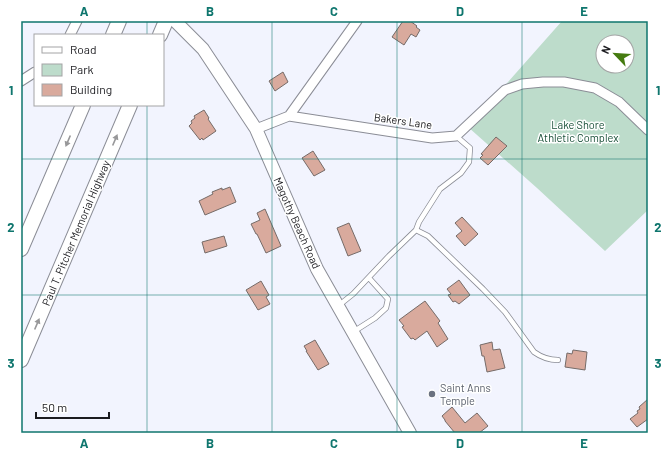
<svg xmlns="http://www.w3.org/2000/svg" width="669" height="454" viewBox="0 0 669 454" font-family="Barlow,sans-serif">
  <style>
    .green { fill: #bddccb; fill-rule: evenodd }
    .building { fill: #d9aa9d; stroke: #756b68 }
    .lines { fill: none; stroke-linecap: round; stroke-linejoin: round }
    .lane-casing { stroke: #8b8d96; stroke-width: 6 }
    .street-casing { stroke: #8b8d96; stroke-width: 11 }
    .secondary-casing { stroke: #8b8d96; stroke-width: 14 }
    .primary-casing { stroke: #8b8d96; stroke-width: 16 }
    .lane { stroke: #fff; stroke-width: 4.5 }
    .street { stroke: #fff; stroke-width: 9 }
    .secondary { stroke: #fff; stroke-width: 12 }
    .primary { stroke: #fff; stroke-width: 14 }
    .oneway { fill: #98989a }
    .grid { fill: none; stroke: #0f766e; stroke-width: 1; stroke-opacity: 0.55 }
    .worship-dot { fill: #6b7280; stroke: #fff; stroke-width: 1.5 }
    .labels { text-anchor: middle; stroke-width: 3; stroke-linejoin: round; paint-order: stroke }
    .street-label { font-size: 11px; fill: #1b1b1f; stroke: #fff }
    .park-label { font-size: 11px; fill: #184f37; stroke: #fff }
    .worship-label { font-size: 11px; fill: #5b616d; stroke: #fff; text-anchor: start }
    .neatline { fill: none; stroke: #0f766e; stroke-width: 1.5 }
    .grid-label { font-size: 13px; text-anchor: middle; font-weight: bold; fill: #0f766e }
  </style>
  <rect width="100%" height="100%" fill="#f2f4fe"/>
  <path class="green" d="M 562,21 L 648,21 L 648,210 L 605,251 L 537,188 L 468,127 ZM 603,42 L 627,42 L 627,66 L 603,66 Z"/>
  <path class="building" d="M 403,21 L 410,21 L 417,26 L 416,27 L 420,30 L 416,37 L 411,34 L 404,45 L 392,37 Z
    M 283,72 L 288,82 L 275,91 L 269,81 Z
    M 204,110 L 209,118 L 208,119 L 216,131 L 203,140 L 202,138 L 200,140 L 189,126 L 192,123 L 191,121 L 195,118 L 194,116 Z
    M 496,137 L 507,146 L 488,165 L 480,158 L 483,155 L 481,154 Z
    M 313,151 L 325,170 L 314,176 L 302,158 Z
    M 230,187 L 236,202 L 205,215 L 199,201 L 213,194 L 212,192 L 222,188 L 222,190 Z
    M 265,209 L 281,246 L 266,253 L 257,234 L 256,234 L 251,224 L 260,220 L 257,213 Z
    M 462,217 L 478,234 L 465,246 L 456,236 L 462,231 L 455,223 Z
    M 349,223 L 361,251 L 348,256 L 337,228 Z
    M 224,236 L 227,246 L 205,253 L 202,242 Z
    M 459,280 L 470,295 L 459,304 L 455,301 L 453,302 L 448,295 L 451,294 L 447,289 Z
    M 261,281 L 269,295 L 266,297 L 270,304 L 258,310 L 246,290 Z
    M 425,301 L 440,321 L 438,323 L 448,339 L 437,347 L 427,331 L 415,340 L 413,338 L 411,339 L 402,327 L 404,326 L 399,320 Z
    M 315,340 L 329,364 L 318,370 L 306,351 L 307,351 L 304,346 Z
    M 492,342 L 493,350 L 500,349 L 505,368 L 487,372 L 484,356 L 482,356 L 480,345 Z
    M 573,350 L 587,352 L 585,370 L 565,367 L 567,353 L 572,354 Z
    M 648,399 L 648,419 L 637,427 L 630,419 L 638,413 L 637,411 L 640,409 L 639,407 Z
    M 452,407 L 465,423 L 477,413 L 488,426 L 479,433 L 455,433 L 445,421 L 445,420 L 442,416 Z"/>
  <g class="lines">
    <g class="lane-casing">
      <path id="lane" d="M 416,230 L 419,222 L 440,189 L 461,173 L 469,162 L 470,148 L 456,136
        M 338,306 L 353,294 L 389,256 L 416,230 L 428,236 L 483,289 L 505,312 L 534,352 C 541,357 549,360 558,360
        M 353,332 L 375,318 L 386,308 L 388,299 L 369,278"/>
    </g>
    <g class="street-casing">
      <path id="street" d="M 70,35 L 77,21
        M 21,81 L 35,72
        M 289,116 L 432,138 L 456,136 L 505,90 L 522,84 L 543,82 L 564,82 L 595,88 L 619,102 L 648,130
        M 256,129 L 289,116 L 357,21"/>
    </g>
    <g class="secondary-casing">
      <path id="secondary" d="M 175,21 L 203,49 L 256,129 L 317,269 L 410,433"/>
    </g>
    <g class="primary-casing">
      <path id="primary" d="M 113,35 L 119,21
        M 160,35 L 166,21
        M 21,249 L 83,105
        M 21,360 L 130,105"/>
    </g>
    <use href="#lane" class="lane"/>
    <use href="#street" class="street"/>
    <use href="#secondary" class="secondary"/>
    <use href="#primary" class="primary"/>
  </g>
  <defs><path id="oneway-solid" d="M-6-.8H1V-3.2L6.5 0L1 3.2V.8H-6Z"/></defs>
  <g class="oneway">
    <use href="#oneway-solid" transform="translate(115 140) rotate(-67)"/>
    <use href="#oneway-solid" transform="translate(68 141) rotate(113)"/>
    <use href="#oneway-solid" transform="translate(37 324) rotate(-67)"/>
  </g>
  <path class="grid" d="M 147,21 L 147,35M 272,21 L 272,433M 397,21 L 397,433M 522,21 L 522,433M 147,105 L 147,433M 21,159 L 648,159M 21,295 L 648,295"/>
  <circle class="worship-dot" cx="432" cy="394" r="4"/>
  <g class="labels">
    <g class="street-label">
      <text transform="translate(403 121) rotate(8)" y="4">Bakers Lane</text>
      <text transform="translate(297 223) rotate(66)" y="4">Magothy Beach Road</text>
      <text transform="translate(76 233) rotate(-67)" y="4">Paul T. Pitcher Memorial Highway</text>
    </g>
    <g class="park-label">
      <text x="578" y="129">Lake Shore<tspan x="578" dy="13">Athletic Complex</tspan></text>
    </g>
    <g class="worship-label">
      <text x="440" y="392">Saint Anns<tspan x="440" dy="13">Temple</tspan></text>
    </g>
  </g>
  <rect width="669" height="454" fill="none" stroke="#ffffff" stroke-width="44"/>
  <rect x="34" y="34" width="130" height="72" fill="#ffffff" stroke="#a4a4a5"/>
  <rect x="42" y="47" width="20" height="6" fill="#ffffff" stroke="#a4a4a5"/>
  <text x="70" y="54" font-size="12" fill="#1b1b1f">Road</text>
  <rect x="42" y="64" width="20" height="12" fill="#bddccb" stroke="#a4a4a5"/>
  <text x="70" y="74" font-size="12" fill="#1b1b1f">Park</text>
  <rect x="42" y="84" width="20" height="12" fill="#d9aa9d" stroke="#a4a4a5"/>
  <text x="70" y="94" font-size="12" fill="#1b1b1f">Building</text>
  <g transform="translate(615 54) rotate(295)"><circle r="19" fill="#ffffff" stroke="#a4a4a5"/>
  <path d="M0-3L7 15L0 10L-7 15Z" fill="#457b10"/>
  <text y="-6" font-size="11" font-weight="bold" text-anchor="middle" fill="#1b1b1f">N</text>
  </g>
  <path d="M36 412v6h73v-6" fill="none" stroke="#1b1b1f" stroke-width="2"/>
  <text x="42" y="412" font-size="12" fill="#1b1b1f" stroke="#ffffff" stroke-width="3" paint-order="stroke">50 m</text>
  <rect x="22" y="22" width="625" height="410" class="neatline"/>
  <g class="grid-label">
    <text x="84" y="16">A</text>
    <text x="210" y="16">B</text>
    <text x="334" y="16">C</text>
    <text x="460" y="16">D</text>
    <text x="584" y="16">E</text>
    <text x="11" y="95">1</text>
    <text x="658" y="95">1</text>
    <text x="11" y="232">2</text>
    <text x="658" y="232">2</text>
    <text x="11" y="368">3</text>
    <text x="658" y="368">3</text>
    <text x="84" y="448">A</text>
    <text x="210" y="448">B</text>
    <text x="334" y="448">C</text>
    <text x="460" y="448">D</text>
    <text x="584" y="448">E</text>
  </g>
</svg>
